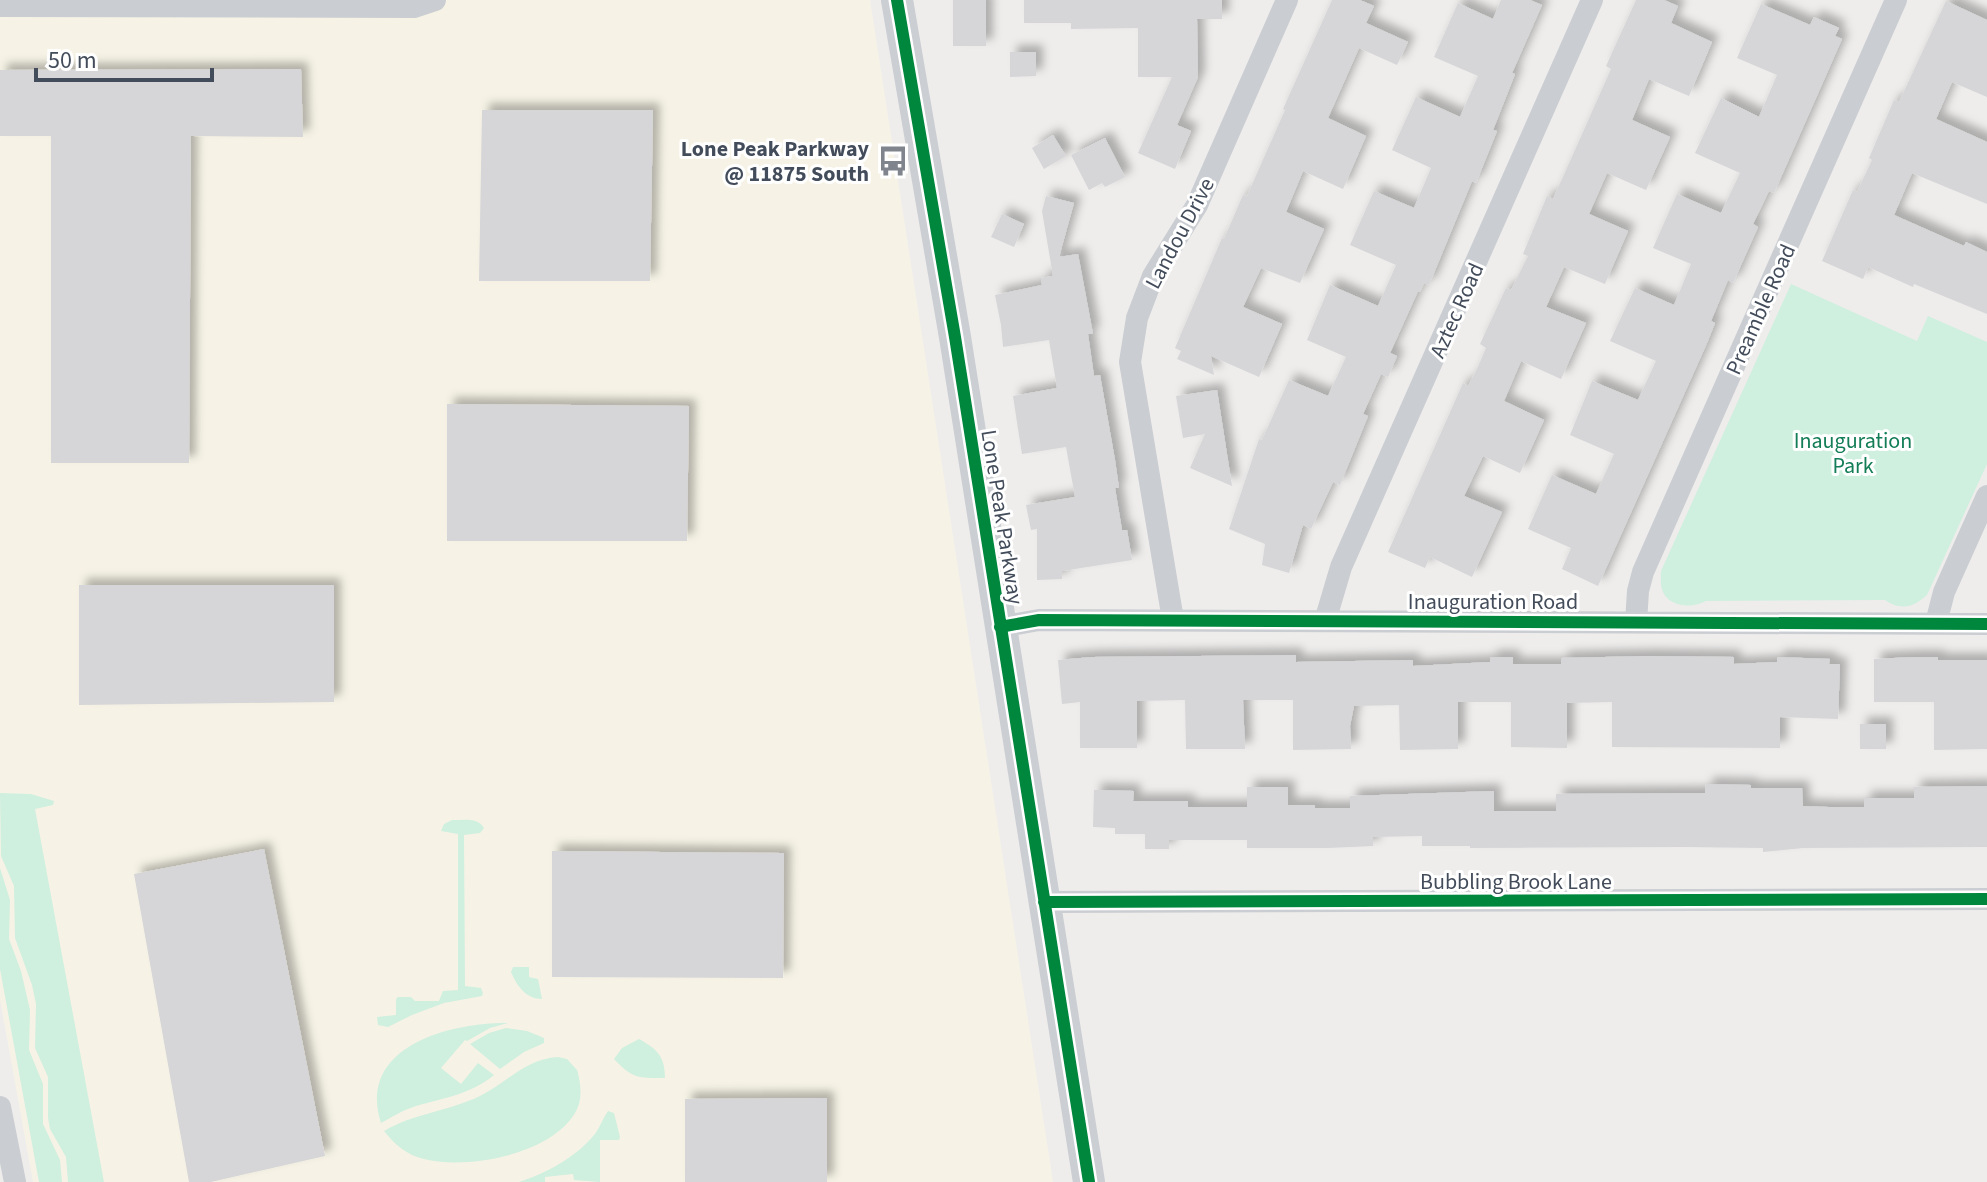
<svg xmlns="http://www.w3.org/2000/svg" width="1987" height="1182" viewBox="0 0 1987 1182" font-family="'Source Sans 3',sans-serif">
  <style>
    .commercial { fill: #f6f3e6 }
    .green { fill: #cfefdf }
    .building { fill: #d6d6d8; filter: url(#shadow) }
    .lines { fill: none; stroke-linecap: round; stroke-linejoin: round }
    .minor { stroke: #cacdd1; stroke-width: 22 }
    .secondary { stroke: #cbced2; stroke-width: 32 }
    .cycleway-casing { stroke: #fff; stroke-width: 17 }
    .cycleway { stroke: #00873e; stroke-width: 12 }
    .labels { text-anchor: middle; stroke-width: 6; stroke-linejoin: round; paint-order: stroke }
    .poi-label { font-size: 22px; font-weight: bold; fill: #434c5a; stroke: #fff; text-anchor: end }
    .street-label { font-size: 22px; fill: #434c5a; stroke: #fff }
    .park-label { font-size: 22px; fill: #127d56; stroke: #fff }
  </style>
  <defs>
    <filter id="shadow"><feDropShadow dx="7" dy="-7" stdDeviation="4" flood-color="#0004"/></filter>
  </defs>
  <rect width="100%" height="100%" fill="#eeedec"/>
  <path class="commercial" d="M 0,0 L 870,0 L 1053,1182 L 33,1182 L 0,999 Z"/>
  <path class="green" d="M 1791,284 L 1917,341 L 1928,316 L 1987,342 L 1987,464 L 1927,595 C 1914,607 1901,611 1885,600 L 1706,601 C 1694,608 1670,608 1663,592 C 1660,586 1661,578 1661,571 Z
    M 0,793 L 31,794 L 54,801 L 53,805 L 35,809 L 104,1182 L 68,1182 L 66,1157 L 50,1129 L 48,1118 L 48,1077 L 35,1048 L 36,1004 L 32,985 L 15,938 L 14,886 L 1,856 Z
    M 452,820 C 464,820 478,817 484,828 L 480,833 L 464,835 L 465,986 L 481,988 L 483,993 L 482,996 L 444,1003 L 412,1015 L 388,1027 L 378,1025 L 377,1017 L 396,1015 L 396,999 L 398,997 L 411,997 L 415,1001 L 439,1001 L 443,991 L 458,990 L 458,834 L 441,831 L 444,824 Z
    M 0,868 L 10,900 L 9,939 L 21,971 L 30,1010 L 29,1050 L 43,1084 L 43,1124 L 60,1160 L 62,1182 L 39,1182 L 0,969 Z
    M 513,967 L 529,967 L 529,977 L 538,979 L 542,999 C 526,999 517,986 511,972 Z
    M 508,1023 L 490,1028 L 467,1041 L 465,1040 L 441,1068 L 461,1084 L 478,1063 L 494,1075 C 471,1094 444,1098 416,1106 C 403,1110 392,1117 381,1123 C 356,1046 452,1022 508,1023 Z
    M 506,1028 L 527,1031 L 544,1038 L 544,1043 L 524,1052 L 500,1069 L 470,1044 L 489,1033 Z
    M 639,1039 C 657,1049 665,1056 665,1078 C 638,1078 633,1079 614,1059 L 622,1048 Z
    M 558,1057 L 567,1059 L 577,1070 C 581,1084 583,1100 575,1113 C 550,1155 466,1170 424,1159 C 407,1155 395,1145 384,1131 C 415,1113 449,1111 480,1096 C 508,1082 525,1059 558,1057 Z
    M 608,1111 L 614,1113 L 620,1137 L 619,1140 L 600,1140 L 600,1182 L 574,1180 L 573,1174 L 545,1177 L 545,1182 L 519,1182 C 547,1173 576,1157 595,1134 C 600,1127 603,1118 608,1111 Z"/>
  <path class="building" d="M 953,0 L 986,0 L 986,46 L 953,46 Z
    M 1024,0 L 1222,0 L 1222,19 L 1197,19 L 1198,77 L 1177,125 L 1191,131 L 1175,169 L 1138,153 L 1172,77 L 1138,77 L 1138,28 L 1071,29 L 1071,23 L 1024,23 Z
    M 1332,0 L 1360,0 L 1374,6 L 1366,23 L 1408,42 L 1397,65 L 1359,48 L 1328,118 L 1366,136 L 1343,189 L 1303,171 L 1286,212 L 1324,229 L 1300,283 L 1261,268 L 1243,307 L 1282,324 L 1259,377 L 1211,356 L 1214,375 L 1177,359 L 1181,351 L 1175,348 L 1222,238 L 1224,239 L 1243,195 L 1247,196 L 1285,110 L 1283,109 Z
    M 1501,0 L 1530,0 L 1542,5 L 1512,73 L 1515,74 L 1493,130 L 1497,131 L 1476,183 L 1472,181 L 1429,285 L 1424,283 L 1420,292 L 1418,291 L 1390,353 L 1397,356 L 1388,377 L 1381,374 L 1363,414 L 1368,416 L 1340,485 L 1333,482 L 1311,529 L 1303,525 L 1289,573 L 1262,565 L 1265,544 L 1229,529 L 1259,439 L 1262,440 L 1289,380 L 1328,396 L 1346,357 L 1307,340 L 1330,285 L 1378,306 L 1396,265 L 1350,245 L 1374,191 L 1414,208 L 1431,168 L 1392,150 L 1416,97 L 1460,117 L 1478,76 L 1434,57 L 1458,3 L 1493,19 Z
    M 1636,0 L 1664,0 L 1678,6 L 1671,23 L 1712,42 L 1689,96 L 1649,79 L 1632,120 L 1670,137 L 1646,190 L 1607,173 L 1589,214 L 1628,231 L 1605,284 L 1564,267 L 1546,307 L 1586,323 L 1561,379 L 1521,361 L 1504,401 L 1544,420 L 1520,473 L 1483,456 L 1464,496 L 1502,512 L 1472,577 L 1430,557 L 1425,568 L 1388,552 L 1463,383 L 1468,386 L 1477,369 L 1486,348 L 1480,344 L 1506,288 L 1511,290 L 1528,256 L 1523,254 L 1547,196 L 1553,199 L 1571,159 L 1611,69 L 1606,66 Z
    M 1946,1 L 1987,20 L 1987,97 L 1952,82 L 1936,119 L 1987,142 L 1987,204 L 1912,173 L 1894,215 L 1964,246 L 1966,242 L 1987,252 L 1987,314 L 1914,284 L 1913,287 L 1868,267 L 1863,279 L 1822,261 L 1853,190 L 1857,192 L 1872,160 L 1869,158 L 1894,100 L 1899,102 Z
    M 1761,4 L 1810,25 L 1814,17 L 1839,28 L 1835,36 L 1842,39 L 1774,193 L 1769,191 L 1753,224 L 1758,227 L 1733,283 L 1728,280 L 1711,321 L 1715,323 L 1707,343 L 1598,586 L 1562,569 L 1571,548 L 1528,529 L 1552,475 L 1596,494 L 1614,454 L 1570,435 L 1592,381 L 1638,400 L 1656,361 L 1610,341 L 1635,288 L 1674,305 L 1691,264 L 1653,248 L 1677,194 L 1721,213 L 1740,173 L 1695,153 L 1721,98 L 1759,117 L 1777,75 L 1737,58 Z
    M 1010,52 L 1036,52 L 1036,76 L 1010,77 Z
    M 301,69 L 303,137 L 191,136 L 189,463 L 51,463 L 51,136 L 0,136 L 0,70 Z
    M 482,110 L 653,110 L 650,281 L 479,281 Z
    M 1053,135 L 1066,156 L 1044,169 L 1032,148 Z
    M 1105,138 L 1125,177 L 1105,187 L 1102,183 L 1089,190 L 1071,155 Z
    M 1046,196 L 1074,203 L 1059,257 L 1078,254 L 1093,334 L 1088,334 L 1094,376 L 1100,375 L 1115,460 L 1119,488 L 1115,488 L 1122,530 L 1127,530 L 1132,560 L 1062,571 L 1062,579 L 1037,580 L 1037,529 L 1031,530 L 1026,505 L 1075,497 L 1066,447 L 1022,454 L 1018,429 L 1013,396 L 1057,388 L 1049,340 L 1003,347 L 1001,325 L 995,295 L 1042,285 L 1041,278 L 1053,276 L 1042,211 Z
    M 1002,214 L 1024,224 L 1014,247 L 991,237 Z
    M 1217,390 L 1219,403 L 1232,486 L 1190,468 L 1205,434 L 1183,438 L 1176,396 Z
    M 447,404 L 689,406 L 687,541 L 447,541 Z
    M 79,585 L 334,585 L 334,702 L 79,705 Z
    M 1296,655 L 1296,662 L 1413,660 L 1413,666 L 1490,662 L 1490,657 L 1513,657 L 1513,664 L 1561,664 L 1561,658 L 1648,656 L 1734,657 L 1734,664 L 1777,662 L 1777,657 L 1830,659 L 1829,664 L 1840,664 L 1838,719 L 1780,717 L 1780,748 L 1612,747 L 1612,702 L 1567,703 L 1567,748 L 1511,747 L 1511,702 L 1458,702 L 1458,749 L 1400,750 L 1399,705 L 1354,706 L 1350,726 L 1351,749 L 1293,750 L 1293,700 L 1243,700 L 1245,749 L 1186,749 L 1185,700 L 1137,701 L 1137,748 L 1080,748 L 1080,702 L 1062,704 L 1058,660 L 1092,657 Z
    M 1914,657 L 1938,657 L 1938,660 L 1987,660 L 1987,749 L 1934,750 L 1934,702 L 1874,702 L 1874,659 Z
    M 1860,724 L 1886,724 L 1886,749 L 1860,749 Z
    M 1706,784 L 1751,785 L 1751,788 L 1802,788 L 1803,806 L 1828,807 L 1864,807 L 1864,798 L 1914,798 L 1914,787 L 1987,786 L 1987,847 L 1803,848 L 1763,852 L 1763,848 L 1684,847 L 1470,848 L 1470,846 L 1422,846 L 1422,836 L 1373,837 L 1373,846 L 1328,848 L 1247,848 L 1247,840 L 1169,840 L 1169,849 L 1145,849 L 1145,834 L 1115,834 L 1115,828 L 1093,827 L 1094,790 L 1134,791 L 1133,801 L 1188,801 L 1188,807 L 1247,807 L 1247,787 L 1288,787 L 1288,805 L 1315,805 L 1315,808 L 1350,808 L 1350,796 L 1494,791 L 1494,811 L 1556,811 L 1556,794 L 1705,793 Z
    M 264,849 L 325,1156 L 211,1182 L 189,1182 L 134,874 Z
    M 552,851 L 784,853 L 783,978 L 552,977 Z
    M 827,1098 L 827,1182 L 685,1182 L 685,1099 Z"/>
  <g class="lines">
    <path class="minor" d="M 0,6 L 414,7 L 435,0
      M 1173,620 L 1130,362 L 1137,318 L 1153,276 L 1197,205 L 1287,0
      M 1325,621 L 1341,567 L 1592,0
      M 1636,622 L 1638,591 L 1643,572 L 1896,0
      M 1936,623 L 1944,592 L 1987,496
      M 1000,627 L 1039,620 L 1987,624
      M 1044,902 L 1987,899
      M 0,1107 L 15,1182"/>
    <path class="secondary" d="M 897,0 L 955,337 L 1089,1182"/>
    <g class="cycleway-casing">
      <path id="cycleway" d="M 897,0 L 955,337 L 1089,1182
        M 1000,627 L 1039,620 L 1987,624
        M 1044,902 L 1987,899"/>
    </g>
    <use href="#cycleway" class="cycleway"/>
  </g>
  <defs>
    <g id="bus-bare" transform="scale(2.4)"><path d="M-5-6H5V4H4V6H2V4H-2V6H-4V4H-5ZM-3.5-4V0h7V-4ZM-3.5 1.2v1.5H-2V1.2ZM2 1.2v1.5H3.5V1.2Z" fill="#7f848d" stroke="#fff" stroke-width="2.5" paint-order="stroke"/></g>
  </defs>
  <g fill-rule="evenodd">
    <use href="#bus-bare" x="893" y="161"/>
  </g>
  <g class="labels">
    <g class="poi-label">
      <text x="869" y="156">Lone Peak Parkway<tspan x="869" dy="25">@ 11875 South</tspan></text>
    </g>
    <g class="street-label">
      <text transform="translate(1179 233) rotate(-62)" y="8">Landou Drive</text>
      <text transform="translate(1760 309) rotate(-66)" y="8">Preamble Road</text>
      <text transform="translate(1456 310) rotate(-66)" y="8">Aztec Road</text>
      <text transform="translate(1003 517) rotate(81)" y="8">Lone Peak Parkway</text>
      <text x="1493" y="609">Inauguration Road</text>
      <text x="1516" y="889">Bubbling Brook Lane</text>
    </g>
    <g class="park-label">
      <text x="1853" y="448">Inauguration<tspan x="1853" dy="25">Park</tspan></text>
    </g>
  </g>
  <path d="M36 68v12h176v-12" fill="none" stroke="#434c5a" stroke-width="4"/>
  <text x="48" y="68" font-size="24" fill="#434c5a" stroke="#ffffff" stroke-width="6" paint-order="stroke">50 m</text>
</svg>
